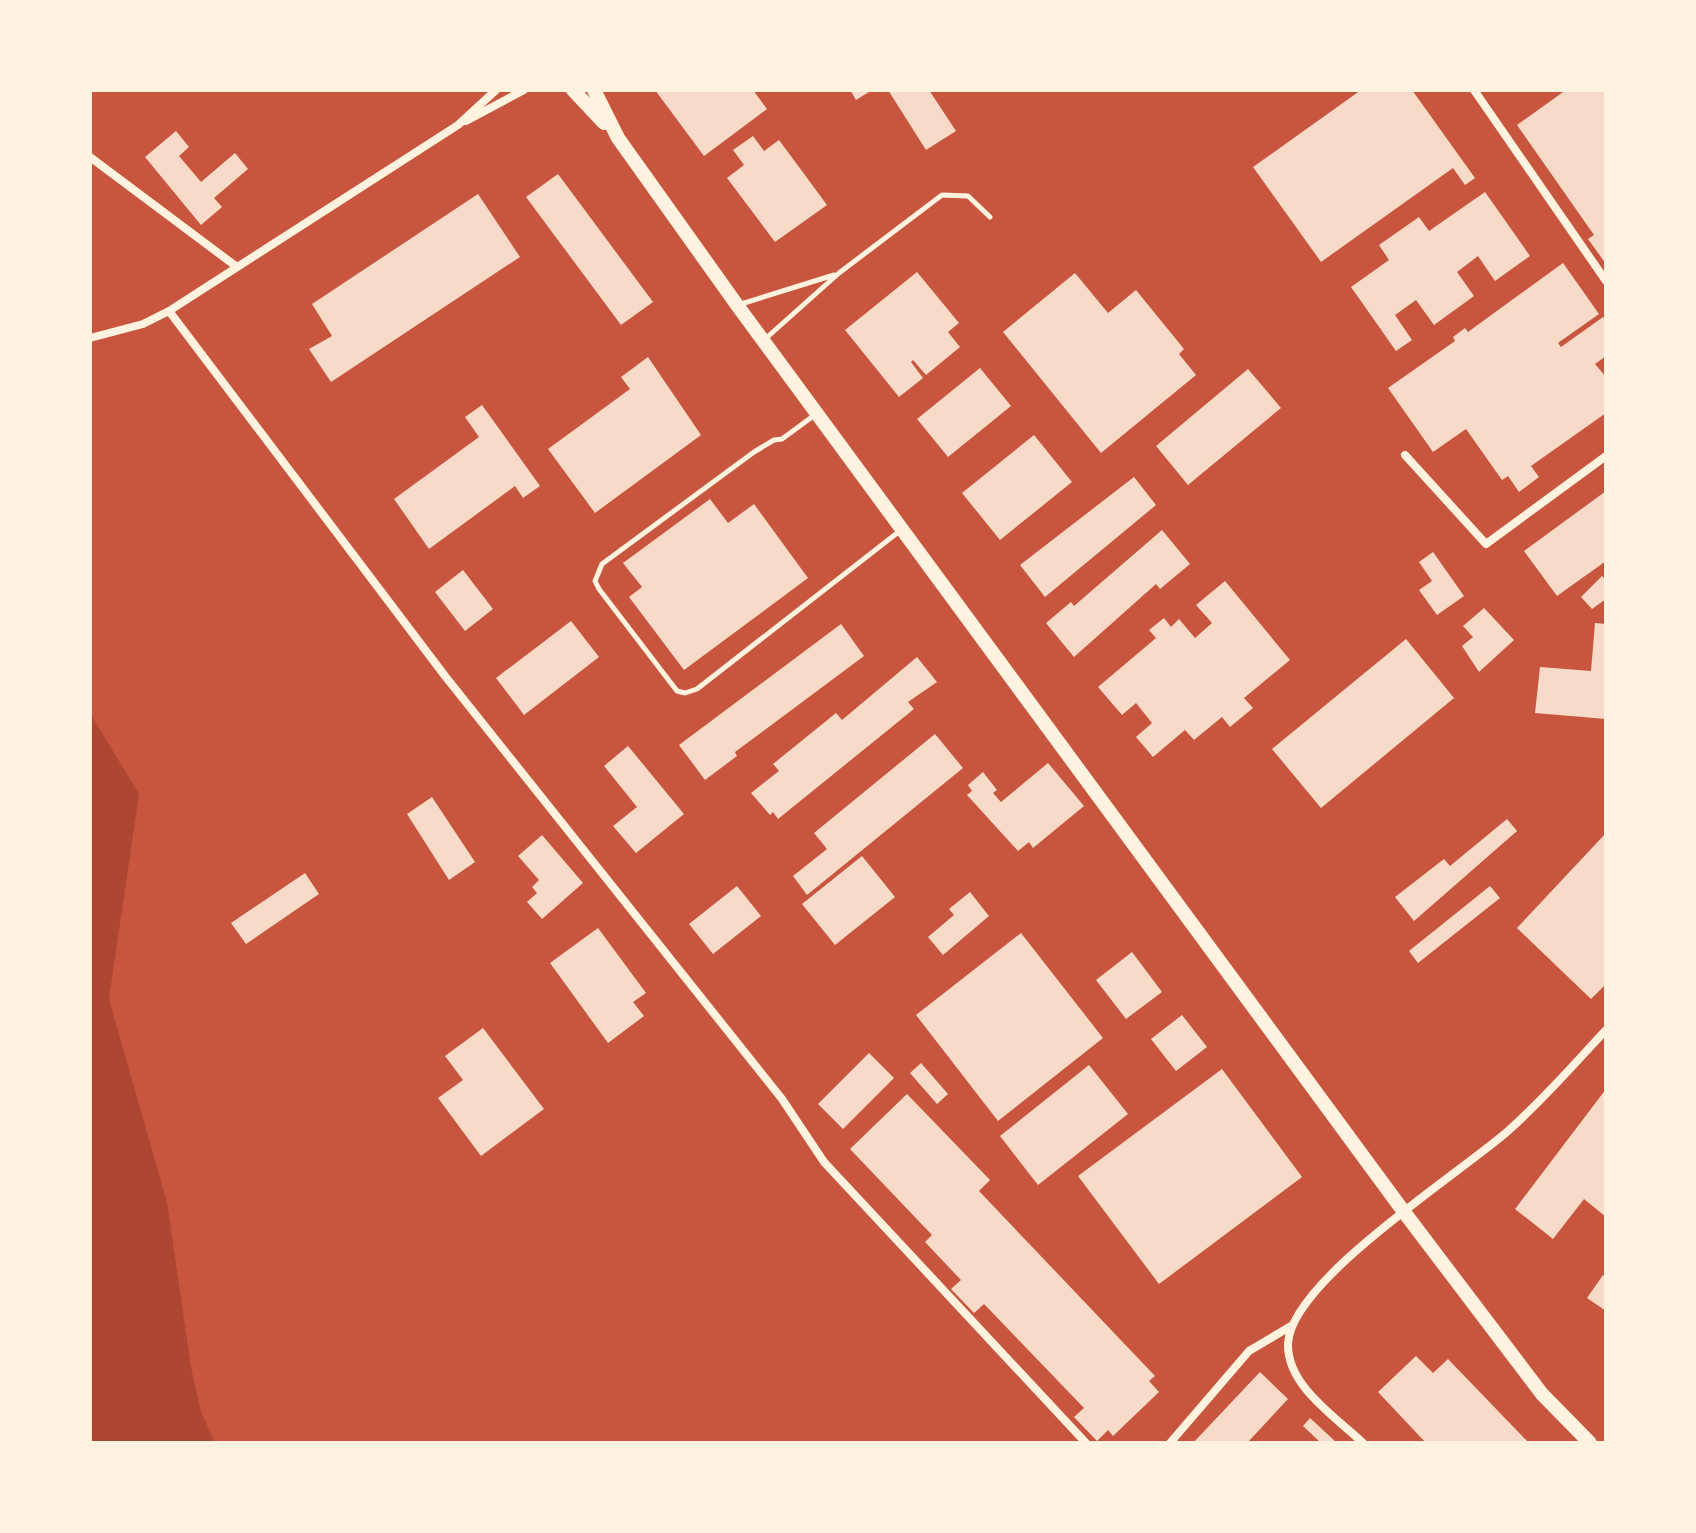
<svg xmlns="http://www.w3.org/2000/svg" width="1696" height="1533" viewBox="0 0 1696 1533" font-family="'DejaVu Sans',sans-serif">
  <style>
    .green { fill: #ae4732 }
    .building { fill: #f7dbc8 }
    .lines { fill: none; stroke-linecap: round; stroke-linejoin: round }
    .service { stroke: #fff3e0; stroke-width: 5 }
    .minor { stroke: #fff3e0; stroke-width: 8 }
    .secondary { stroke: #fff3e0; stroke-width: 14 }
  </style>
  <rect width="100%" height="100%" fill="#c8553d"/>
  <path class="green" d="M 90,713 L 139,794 L 109,999 L 167,1202 L 191,1367 L 201,1412 L 215,1443 L 90,1443 Z"/>
  <path class="building" d="M 655,90 L 753,90 L 767,109 L 704,156 Z
    M 850,90 L 868,90 L 869,92 L 856,100 Z
    M 888,90 L 929,90 L 956,131 L 926,150 Z
    M 1361,90 L 1412,90 L 1475,178 L 1465,185 L 1453,168 L 1321,262 L 1253,167 Z
    M 1566,90 L 1606,90 L 1606,264 L 1588,239 L 1594,235 L 1517,125 Z
    M 176,131 L 189,147 L 179,156 L 201,182 L 235,153 L 248,169 L 214,198 L 222,207 L 201,225 L 145,157 Z
    M 753,136 L 764,151 L 779,140 L 827,205 L 775,242 L 727,178 L 744,165 L 733,150 Z
    M 558,174 L 653,302 L 621,325 L 526,197 Z
    M 1485,192 L 1530,256 L 1495,281 L 1478,256 L 1457,272 L 1474,296 L 1434,325 L 1416,300 L 1395,315 L 1412,340 L 1396,351 L 1351,287 L 1389,260 L 1379,245 L 1419,217 L 1429,231 Z
    M 478,194 L 520,257 L 331,382 L 309,349 L 332,336 L 312,304 Z
    M 1563,263 L 1599,314 L 1558,343 L 1561,347 L 1603,317 L 1606,321 L 1606,356 L 1595,364 L 1606,377 L 1606,413 L 1531,466 L 1539,477 L 1519,492 L 1508,476 L 1502,480 L 1466,429 L 1433,452 L 1388,388 L 1455,341 L 1453,337 L 1465,328 L 1468,332 Z
    M 917,272 L 959,323 L 948,332 L 960,347 L 926,375 L 913,360 L 911,362 L 923,378 L 899,397 L 845,330 Z
    M 1075,273 L 1108,313 L 1136,290 L 1184,349 L 1179,354 L 1196,375 L 1101,453 L 1003,332 Z
    M 648,357 L 701,435 L 595,513 L 548,449 L 630,389 L 621,377 Z
    M 980,368 L 1011,406 L 948,457 L 917,419 Z
    M 1248,369 L 1281,408 L 1188,485 L 1156,446 Z
    M 482,405 L 540,486 L 523,498 L 515,486 L 429,549 L 394,499 L 479,437 L 465,417 Z
    M 1034,435 L 1072,482 L 1000,540 L 962,493 Z
    M 1134,477 L 1156,505 L 1045,597 L 1020,565 Z
    M 1606,491 L 1606,561 L 1557,596 L 1524,551 Z
    M 710,499 L 728,523 L 754,504 L 808,578 L 684,670 L 629,597 L 642,587 L 623,563 Z
    M 1162,530 L 1190,564 L 1160,589 L 1156,584 L 1074,657 L 1046,623 L 1071,602 L 1074,606 Z
    M 1433,552 L 1464,596 L 1437,615 L 1419,590 L 1432,581 L 1419,562 Z
    M 463,570 L 493,609 L 465,631 L 435,592 Z
    M 1602,576 L 1606,580 L 1606,599 L 1592,609 L 1581,597 Z
    M 1225,581 L 1290,660 L 1244,698 L 1253,708 L 1230,727 L 1222,717 L 1194,740 L 1185,730 L 1153,757 L 1136,737 L 1152,723 L 1136,703 L 1122,715 L 1098,687 L 1156,638 L 1149,630 L 1164,618 L 1171,627 L 1179,619 L 1195,638 L 1212,623 L 1196,605 Z
    M 1484,608 L 1514,640 L 1479,672 L 1462,646 L 1473,637 L 1463,626 Z
    M 571,621 L 599,657 L 524,715 L 496,678 Z
    M 1595,623 L 1606,624 L 1606,719 L 1535,713 L 1540,667 L 1591,671 Z
    M 841,624 L 864,656 L 735,752 L 737,756 L 705,780 L 679,745 Z
    M 1406,639 L 1454,698 L 1321,808 L 1272,749 Z
    M 917,657 L 937,682 L 908,702 L 914,709 L 778,819 L 773,812 L 770,815 L 751,793 L 779,771 L 773,764 L 836,713 L 842,720 Z
    M 935,734 L 963,768 L 807,895 L 793,876 L 827,849 L 814,833 Z
    M 628,746 L 684,814 L 636,853 L 613,826 L 637,807 L 604,766 Z
    M 1048,763 L 1084,806 L 1033,848 L 1029,842 L 1018,851 L 967,795 L 972,791 L 968,785 L 983,772 L 997,790 L 993,793 L 1001,802 Z
    M 432,797 L 475,862 L 449,880 L 407,814 Z
    M 1507,819 L 1517,831 L 1414,921 L 1395,897 L 1444,859 L 1450,866 Z
    M 1606,833 L 1606,984 L 1591,999 L 1517,928 Z
    M 542,835 L 583,883 L 542,919 L 527,902 L 537,893 L 532,887 L 539,880 L 518,856 Z
    M 862,856 L 895,897 L 835,945 L 802,904 Z
    M 305,873 L 319,894 L 246,944 L 231,923 Z
    M 737,886 L 761,916 L 713,954 L 689,924 Z
    M 1490,886 L 1500,898 L 1418,963 L 1409,951 Z
    M 970,892 L 989,916 L 943,955 L 928,937 L 954,915 L 949,909 Z
    M 598,928 L 646,993 L 633,1002 L 644,1016 L 608,1043 L 550,963 Z
    M 1021,933 L 1103,1038 L 998,1121 L 916,1015 Z
    M 1132,952 L 1162,992 L 1126,1019 L 1096,980 Z
    M 1182,1015 L 1207,1047 L 1176,1071 L 1151,1039 Z
    M 483,1028 L 544,1109 L 481,1156 L 438,1098 L 463,1080 L 445,1056 Z
    M 869,1053 L 894,1078 L 843,1129 L 818,1104 Z
    M 921,1063 L 948,1094 L 937,1104 L 910,1073 Z
    M 1089,1065 L 1128,1114 L 1038,1185 L 1000,1136 Z
    M 1222,1069 L 1302,1177 L 1159,1284 L 1078,1176 Z
    M 1606,1089 L 1606,1217 L 1584,1199 L 1553,1239 L 1515,1209 Z
    M 907,1094 L 990,1180 L 979,1191 L 1155,1376 L 1149,1381 L 1159,1392 L 1113,1436 L 1108,1430 L 1097,1441 L 1074,1417 L 1084,1408 L 984,1304 L 974,1313 L 951,1289 L 961,1280 L 925,1242 L 932,1235 L 850,1149 Z
    M 1603,1275 L 1606,1277 L 1606,1311 L 1587,1298 Z
    M 1416,1356 L 1433,1373 L 1448,1359 L 1529,1443 L 1426,1443 L 1378,1392 Z
    M 1260,1372 L 1288,1399 L 1247,1443 L 1193,1443 Z
    M 1310,1418 L 1337,1443 L 1321,1443 L 1303,1426 Z"/>
  <g class="lines">
    <path class="service" d="M 741,304 L 834,275
      M 764,340 L 839,273 L 942,195 L 968,196 L 990,217
      M 816,414 L 782,439 L 774,440 L 754,452 L 602,564 L 595,581 L 599,589 L 677,691 L 685,693 L 697,689 L 901,530"/>
    <path class="minor" d="M 1474,90 L 1606,281
      M 466,121 L 524,90
      M 90,157 L 237,267
      M 169,311 L 445,676 L 782,1099 L 824,1162 L 1086,1443
      M 90,338 L 143,324 L 169,311 L 458,125 L 496,90
      M 1405,455 L 1486,544 L 1606,456
      M 1170,1443 L 1249,1351 L 1291,1326
      M 1363,1443 C 1336,1417 1287,1386 1288,1344 C 1290,1281 1459,1174 1508,1131 C 1543,1100 1574,1064 1606,1030"/>
    <path class="secondary" d="M 573,90 L 604,123
      M 594,90 L 618,138 L 737,305 L 1404,1212 L 1542,1394 L 1590,1443"/>
  </g>
  <rect width="1696" height="1533" fill="none" stroke="#fff3e0" stroke-width="184"/>
</svg>
